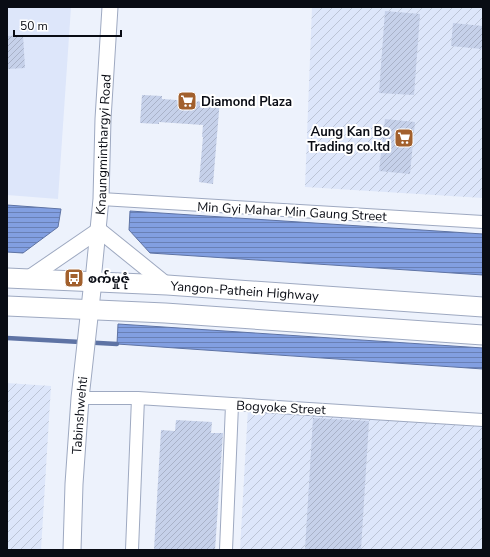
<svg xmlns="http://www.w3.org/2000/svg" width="490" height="557" viewBox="0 0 490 557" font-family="'Nunito Sans','Noto Sans Myanmar',sans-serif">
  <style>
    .built { fill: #dde6fa }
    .industrial { fill: url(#industrial-furrows) }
    .water { fill: url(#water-rules); stroke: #5e73a4 }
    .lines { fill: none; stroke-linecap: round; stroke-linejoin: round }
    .stream { stroke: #5e73a4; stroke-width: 4.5 }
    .building { fill: url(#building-hatch) }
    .minor-casing { stroke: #9ea9c1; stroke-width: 14 }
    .tertiary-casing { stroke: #9ea9c1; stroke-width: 17 }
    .secondary-casing { stroke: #9ea9c1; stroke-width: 19 }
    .primary-casing { stroke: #9ea9c1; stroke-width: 21 }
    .minor { stroke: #fff; stroke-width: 12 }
    .tertiary { stroke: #fff; stroke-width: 15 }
    .secondary { stroke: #fff; stroke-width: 17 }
    .primary { stroke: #fff; stroke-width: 19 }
    .labels { text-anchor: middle; stroke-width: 4; stroke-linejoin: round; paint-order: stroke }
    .poi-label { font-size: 13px; font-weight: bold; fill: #090c14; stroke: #fff; text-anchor: start }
    .street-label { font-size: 13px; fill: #090c14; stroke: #fff }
  </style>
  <defs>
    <pattern id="industrial-furrows" width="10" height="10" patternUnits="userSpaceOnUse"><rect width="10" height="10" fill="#dde6fa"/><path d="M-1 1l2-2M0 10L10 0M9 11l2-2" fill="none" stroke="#bcc4d5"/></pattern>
    <pattern id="water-rules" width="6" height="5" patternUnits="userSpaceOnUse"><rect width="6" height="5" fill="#829fe1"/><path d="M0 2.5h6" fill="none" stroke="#6980b5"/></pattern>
    <pattern id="building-hatch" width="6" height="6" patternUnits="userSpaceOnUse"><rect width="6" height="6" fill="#c6d1ea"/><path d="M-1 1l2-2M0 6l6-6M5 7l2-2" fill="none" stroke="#a9b2c8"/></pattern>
  </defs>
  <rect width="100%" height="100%" fill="#edf2fc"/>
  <path class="built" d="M 7,7 L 71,7 L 58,199 L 7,195 Z"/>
  <path class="industrial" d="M 312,7 L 483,7 L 483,198 L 305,187 Z
    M 7,383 L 51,386 L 41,550 L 7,550 Z
    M 248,408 L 483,423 L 483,550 L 240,550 Z"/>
  <path class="water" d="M 7,205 L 61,209 L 58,227 L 23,253 L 7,252 Z
    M 130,211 L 483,234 L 483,275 L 150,253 L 129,230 Z
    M 118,324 L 483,348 L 483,369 L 117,344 Z"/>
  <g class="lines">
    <path class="stream" d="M 7,338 L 117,344"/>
  </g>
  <path class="building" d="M 385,11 L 420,14 L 414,95 L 379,93 Z
    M 453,23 L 483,26 L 482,49 L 451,46 Z
    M 23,35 L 25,68 L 7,69 L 7,36 Z
    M 142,95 L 162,96 L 162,99 L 205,102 L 206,98 L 220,99 L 213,184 L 199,182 L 203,137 L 202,137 L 203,125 L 159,122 L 159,124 L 140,123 Z
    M 385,119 L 415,122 L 410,174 L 379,171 Z
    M 313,418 L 369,421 L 361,550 L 305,550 Z
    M 176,420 L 212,422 L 211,433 L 223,433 L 215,550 L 154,550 L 161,430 L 175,431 Z"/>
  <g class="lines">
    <g class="minor-casing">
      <path id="minor" d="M 101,199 L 483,222
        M 80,398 L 138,398 L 483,420
        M 132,550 L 138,398
        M 226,550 L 232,405"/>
    </g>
    <g class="tertiary-casing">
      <g id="tertiary">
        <path d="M 99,230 L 167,285"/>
        <path d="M 26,280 L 99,230"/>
        <path id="s1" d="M 93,281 L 101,199 L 103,119 L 110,7"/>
      </g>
    </g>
    <g class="secondary-casing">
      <g id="secondary">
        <path id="s2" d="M 72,550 L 74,484 L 80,398 L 93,281"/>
      </g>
    </g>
    <g class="primary-casing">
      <g id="primary">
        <path id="s3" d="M 7,278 L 167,285 L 483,307"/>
        <path d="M 7,306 L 165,313 L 483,335"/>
      </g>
    </g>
    <use href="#minor" class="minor"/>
    <use href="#tertiary" class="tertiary"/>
    <use href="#secondary" class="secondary"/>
    <use href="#primary" class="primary"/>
  </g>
  <defs>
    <g id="supermarket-square" transform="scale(1)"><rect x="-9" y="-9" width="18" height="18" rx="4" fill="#a2602d" stroke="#fff"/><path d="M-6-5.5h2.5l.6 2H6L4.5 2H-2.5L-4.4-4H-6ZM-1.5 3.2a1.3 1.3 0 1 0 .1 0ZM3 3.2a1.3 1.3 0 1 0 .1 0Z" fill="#fff"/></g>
    <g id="bus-square" transform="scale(1)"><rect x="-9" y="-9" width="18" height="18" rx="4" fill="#a2602d" stroke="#fff"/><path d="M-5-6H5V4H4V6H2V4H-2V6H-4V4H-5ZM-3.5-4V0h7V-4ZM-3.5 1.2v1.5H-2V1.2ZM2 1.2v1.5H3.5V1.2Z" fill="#fff"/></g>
  </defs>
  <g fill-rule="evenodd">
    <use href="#supermarket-square" x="187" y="101"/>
    <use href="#supermarket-square" x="404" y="138"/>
    <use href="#bus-square" x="74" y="278"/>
  </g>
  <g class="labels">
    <g class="poi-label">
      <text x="201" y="106">Diamond Plaza</text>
      <text x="390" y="136" text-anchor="end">Aung Kan Bo<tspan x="390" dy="15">Trading co.ltd</tspan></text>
      <text x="88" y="283">စက်မှုဇုံ</text>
    </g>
    <g class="street-label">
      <text dy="5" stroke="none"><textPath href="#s1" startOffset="137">Knaungminthargyi Road</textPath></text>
      <text transform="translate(292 211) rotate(3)" y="5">Min Gyi Mahar Min Gaung Street</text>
      <text dy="5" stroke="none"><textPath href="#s3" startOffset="238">Yangon-Pathein Highway</textPath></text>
      <text transform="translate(281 407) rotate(3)" y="5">Bogyoke Street</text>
      <text dy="5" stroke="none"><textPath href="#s2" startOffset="135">Tabinshwehti</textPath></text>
    </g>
  </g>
  <rect width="490" height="557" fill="none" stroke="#090c14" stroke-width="16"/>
  <path d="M14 30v6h107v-6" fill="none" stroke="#090c14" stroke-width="2"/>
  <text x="20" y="30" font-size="12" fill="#090c14" stroke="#ffffff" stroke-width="3" paint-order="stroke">50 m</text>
</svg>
